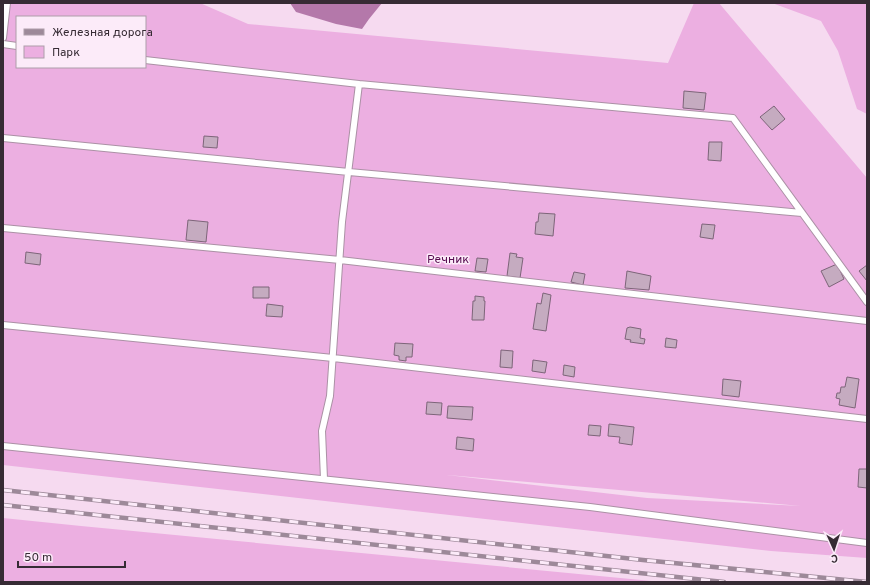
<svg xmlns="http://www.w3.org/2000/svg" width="870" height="585" viewBox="0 0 870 585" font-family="Overpass,sans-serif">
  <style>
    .green { fill: #ecafe1; fill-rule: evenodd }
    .water { fill: #b478aa }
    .building { fill: #c5abc0; stroke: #7d6579 }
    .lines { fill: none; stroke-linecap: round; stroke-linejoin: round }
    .lane-casing { stroke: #ab91a5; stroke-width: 8 }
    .lane { stroke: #fff; stroke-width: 6 }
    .rail-casing { stroke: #9d8999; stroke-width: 4.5 }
    .rail { stroke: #fcebf9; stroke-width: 3; stroke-dasharray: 9; stroke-linecap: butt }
    .labels { text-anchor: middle; stroke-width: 3; stroke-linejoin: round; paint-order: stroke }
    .park-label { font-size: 12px; fill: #580d51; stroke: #fcebf9 }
  </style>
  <rect width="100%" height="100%" fill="#f6daf0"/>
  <path class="green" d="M 3,3 L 200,3 L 248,24 L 668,63 L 694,3 L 719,3 L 867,178 L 867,558 L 771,551 L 3,465 ZM 17,17 L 145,17 L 145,67 L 17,67 ZM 447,475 L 448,475 L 801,506 L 647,498 Z
    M 772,3 L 867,3 L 867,114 L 857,109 L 838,51 L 821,21 Z
    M 3,518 L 81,526 L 662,582 L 3,582 Z"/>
  <path class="water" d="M 290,3 L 382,3 L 369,19 L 362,29 L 336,24 L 296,12 Z"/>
  <path class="building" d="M 684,91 L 706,93 L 704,110 L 683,108 Z
    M 774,106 L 785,119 L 772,130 L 760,117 Z
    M 204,136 L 218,137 L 217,148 L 203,147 Z
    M 709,142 L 722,142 L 721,161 L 708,160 Z
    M 539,213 L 555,214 L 553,236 L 535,234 L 536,222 L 538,222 Z
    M 188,220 L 208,222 L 206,242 L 186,240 Z
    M 702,224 L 715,225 L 713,239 L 700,237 Z
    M 26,252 L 41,254 L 40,265 L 25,263 Z
    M 510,253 L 517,254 L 516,257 L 523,258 L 520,278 L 507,276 Z
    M 477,258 L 488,259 L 486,272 L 475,271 Z
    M 837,264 L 844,279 L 829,287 L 821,271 Z
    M 867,265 L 867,281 L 859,271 Z
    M 627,271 L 651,276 L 649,290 L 625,288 Z
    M 574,272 L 585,274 L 583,285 L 571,282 Z
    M 253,287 L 269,287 L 269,298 L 253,298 Z
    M 543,293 L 551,295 L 546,331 L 533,329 L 537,303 L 541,304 Z
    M 475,296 L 484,297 L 484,301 L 485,301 L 484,320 L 472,320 L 473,301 L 475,301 Z
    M 267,304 L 283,306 L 282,317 L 266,316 Z
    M 630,327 L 641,329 L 640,338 L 645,339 L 644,344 L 630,342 L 631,340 L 625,339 L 627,328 Z
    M 666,338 L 677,340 L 676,348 L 665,347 Z
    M 395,343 L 413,344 L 412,357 L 406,357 L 406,361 L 399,360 L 399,356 L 394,355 Z
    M 501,350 L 513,351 L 512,368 L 500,367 Z
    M 533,360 L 547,362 L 545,373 L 532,371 Z
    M 564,365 L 575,367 L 574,377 L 563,375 Z
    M 847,377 L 859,379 L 855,408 L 839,405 L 840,399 L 836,398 L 837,393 L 840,393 L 841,387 L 845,387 Z
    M 723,379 L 741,381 L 739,397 L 722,395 Z
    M 427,402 L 442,403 L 441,415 L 426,414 Z
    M 448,406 L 473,407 L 472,420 L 447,418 Z
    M 609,424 L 634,427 L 632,445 L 619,443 L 620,437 L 608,436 Z
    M 589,425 L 601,426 L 600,436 L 588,435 Z
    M 457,437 L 474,439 L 473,451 L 456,449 Z
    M 859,469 L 867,469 L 867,488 L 858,487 Z"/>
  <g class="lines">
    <g class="lane-casing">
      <path id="lane" d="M 3,38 L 7,3
        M 3,44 L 17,46
        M 145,60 L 359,84 L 733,118 L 867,302
        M 3,138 L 349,172 L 802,213
        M 3,228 L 340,260 L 867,321
        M 3,325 L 333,358 L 867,419
        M 3,446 L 590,507 L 867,543
        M 324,479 L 322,431 L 330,396 L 342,222 L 359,84"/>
    </g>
    <use href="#lane" class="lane"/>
    <g class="rail-casing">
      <path id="rail" d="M 3,490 L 643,560 L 867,582
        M 3,505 L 724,582"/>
    </g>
    <use href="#rail" class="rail"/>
  </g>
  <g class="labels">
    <g class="park-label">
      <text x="448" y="263">Речник</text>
    </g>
  </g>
  <rect width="870" height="585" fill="none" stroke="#362b34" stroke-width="8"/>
  <rect x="16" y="16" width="130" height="52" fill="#fcebf9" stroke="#ad9eaa"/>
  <rect x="24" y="29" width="20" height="6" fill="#9d8999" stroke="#ad9eaa"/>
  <text x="52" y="36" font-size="12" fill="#362b34">Железная дорога</text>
  <rect x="24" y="46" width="20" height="12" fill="#ecafe1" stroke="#ad9eaa"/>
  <text x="52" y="56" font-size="12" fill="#362b34">Парк</text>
  <g transform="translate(834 549) rotate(177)" stroke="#fcebf9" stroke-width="3" paint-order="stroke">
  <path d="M0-3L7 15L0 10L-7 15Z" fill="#362b34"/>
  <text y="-6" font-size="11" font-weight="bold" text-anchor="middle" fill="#362b34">С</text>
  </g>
  <path d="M18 561v6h107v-6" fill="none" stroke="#362b34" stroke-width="2"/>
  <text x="24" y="561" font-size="12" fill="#362b34" stroke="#fcebf9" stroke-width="3" paint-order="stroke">50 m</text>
</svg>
